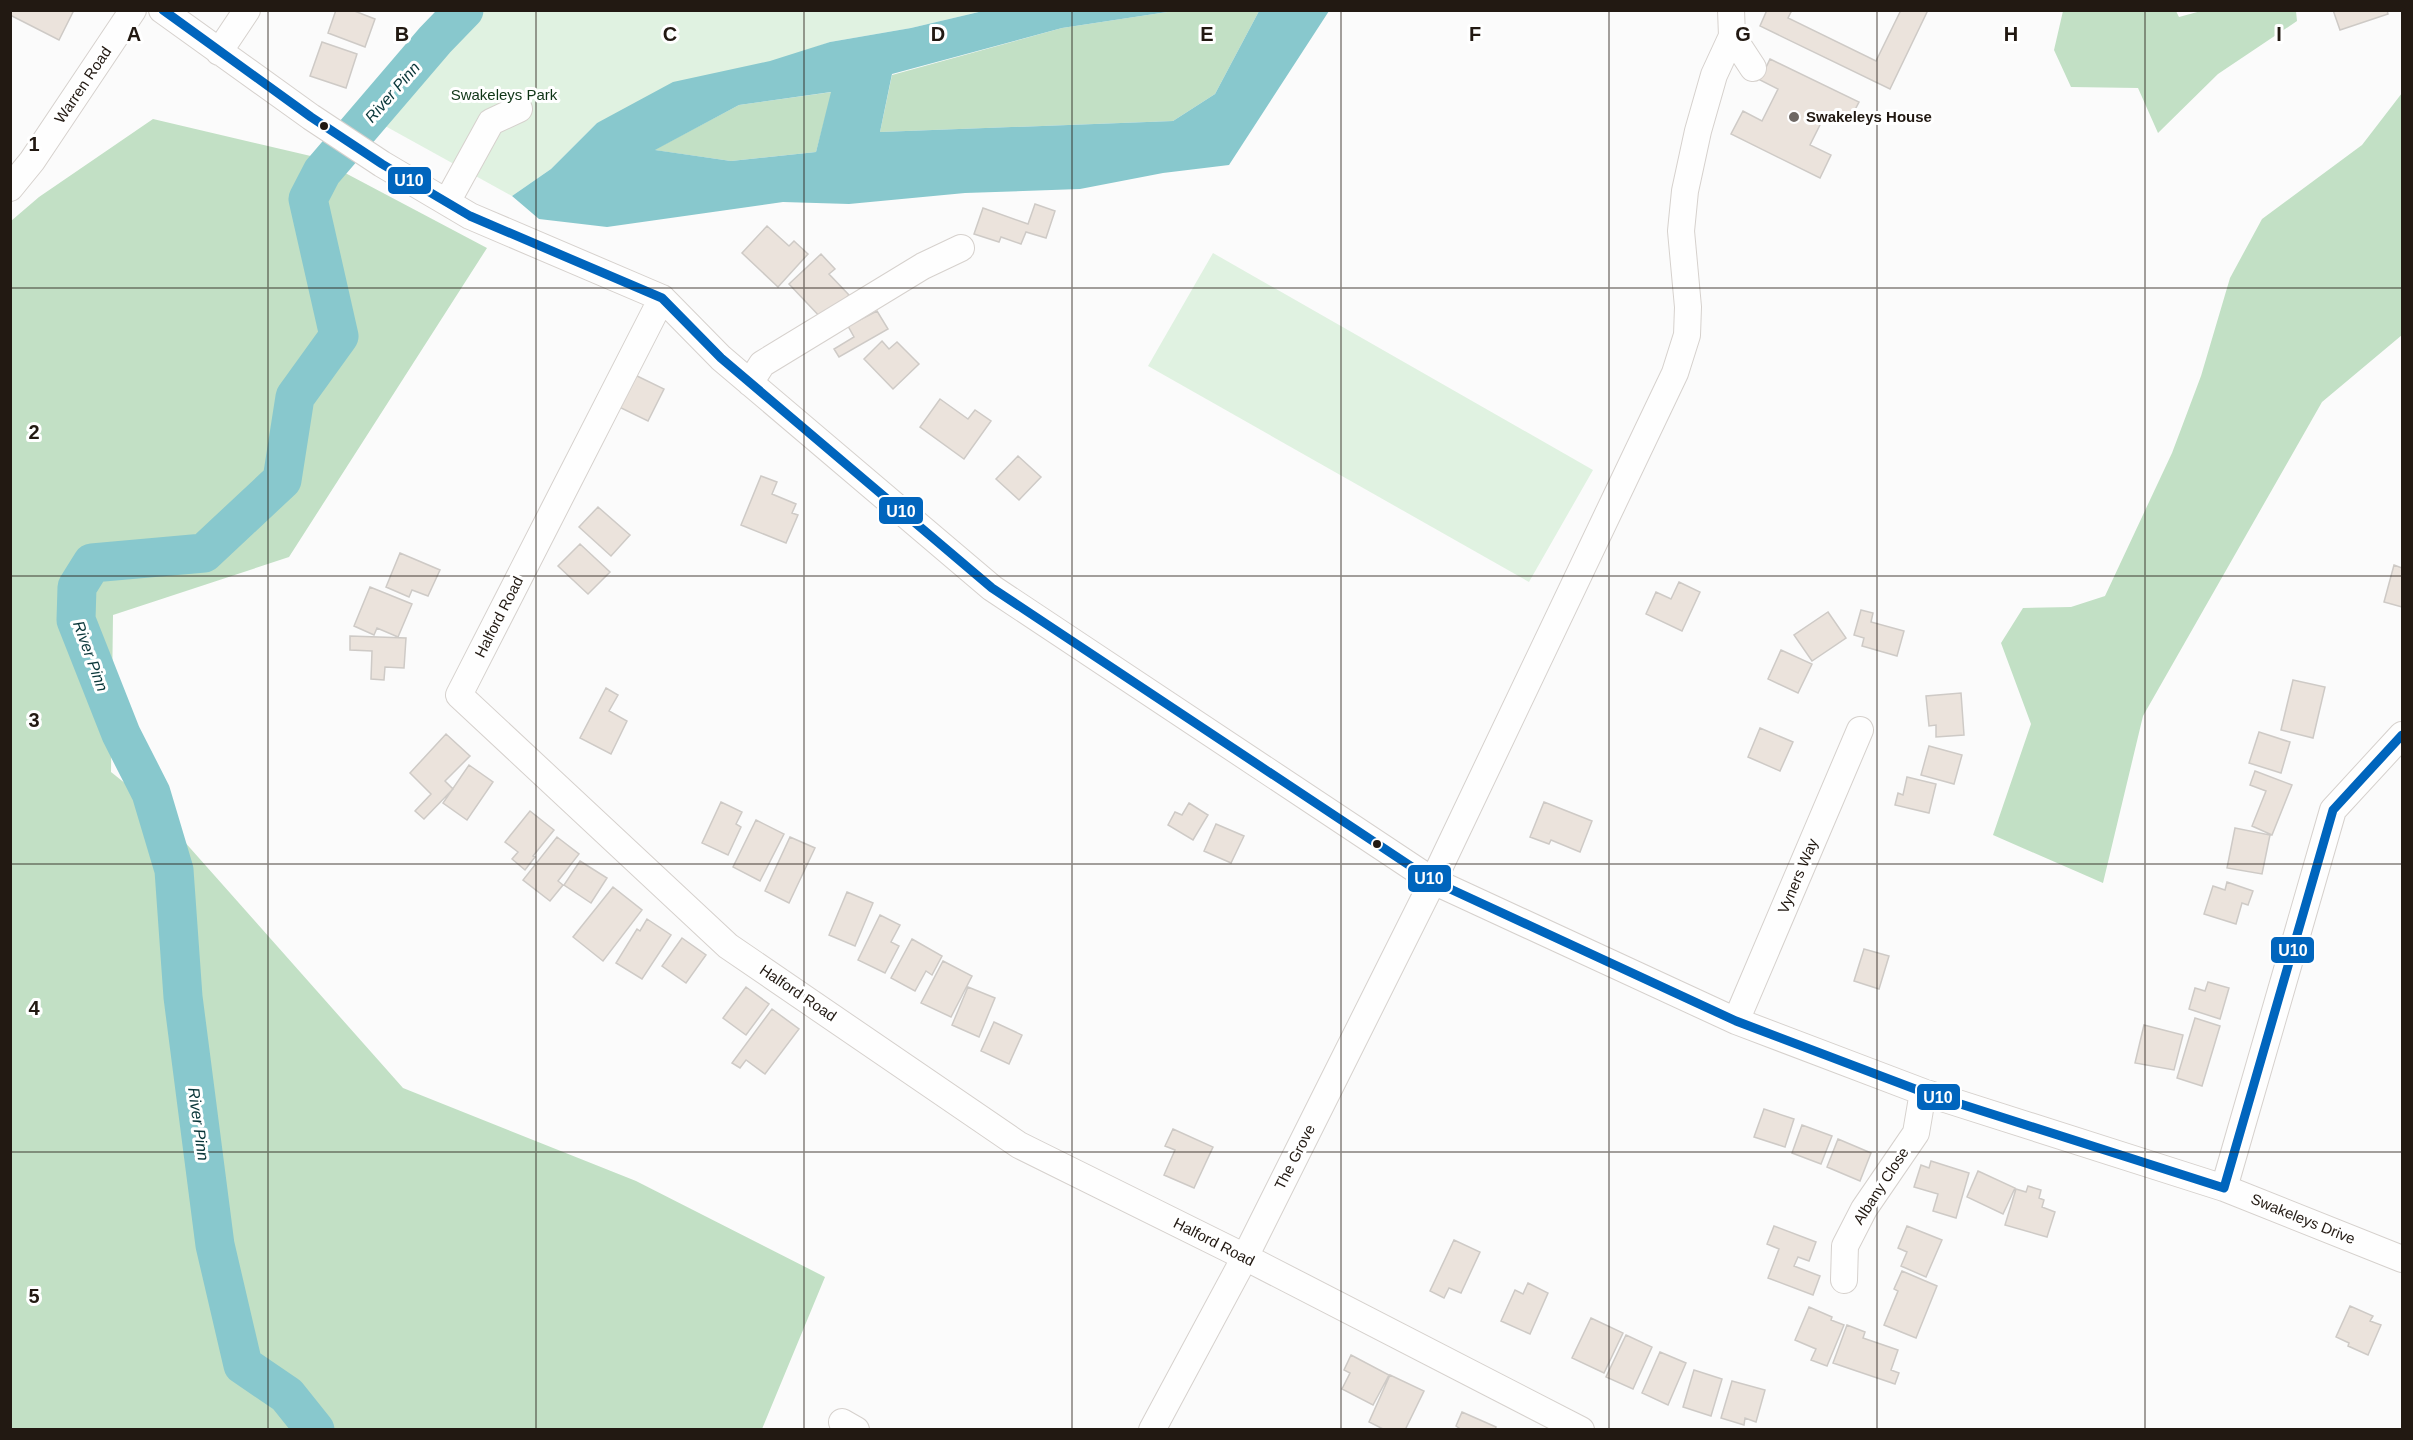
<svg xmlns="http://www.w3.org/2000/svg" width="2413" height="1440" viewBox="0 0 2413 1440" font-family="Arial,sans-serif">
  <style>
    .green { fill: #e0f2e1 }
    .forest { fill: #c2e0c5 }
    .water { fill: #88c8cd; fill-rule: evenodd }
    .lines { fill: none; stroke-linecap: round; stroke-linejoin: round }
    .river { stroke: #88c8cd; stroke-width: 39 }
    .building { fill: #ebe3dc; stroke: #cecac6; stroke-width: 1.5 }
    .minor-casing { stroke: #d6d1cd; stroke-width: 28 }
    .minor { stroke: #fefefe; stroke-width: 26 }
    .bus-1-casing { stroke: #fff; stroke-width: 14 }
    .bus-1 { stroke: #0065bd; stroke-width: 9 }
    .grid { fill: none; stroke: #221912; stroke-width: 1.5; stroke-opacity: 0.55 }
    .poi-dot { fill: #6e6864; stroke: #fff; stroke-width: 2 }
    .bus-dot { fill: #221912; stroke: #fff; stroke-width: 2 }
    .labels { text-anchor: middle; stroke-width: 6; stroke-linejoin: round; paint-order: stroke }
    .street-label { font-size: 15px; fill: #221912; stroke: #fff }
    .park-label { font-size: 15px; fill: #0e3415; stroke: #fff }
    .poi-label { font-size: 15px; font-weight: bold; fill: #221912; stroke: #fff; text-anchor: start }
    .water-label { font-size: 16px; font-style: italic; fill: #093639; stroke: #fff }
    .grid-label { font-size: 20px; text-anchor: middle; font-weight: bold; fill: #221912; stroke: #fff; stroke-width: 6; stroke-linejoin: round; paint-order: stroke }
    .line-badge { stroke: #fff; stroke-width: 2 }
    .badge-label { font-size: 16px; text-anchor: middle; font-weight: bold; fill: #fff }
  </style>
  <rect width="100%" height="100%" fill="#fbfbfb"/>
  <path class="green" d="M 454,11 L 983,11 L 911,28 L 830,42 L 597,123 L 551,169 L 512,196 L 358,111 Z
    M 1213,253 L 1593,470 L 1529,582 L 1148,366 Z"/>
  <path class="forest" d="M 1174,11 L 1259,11 L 1215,94 L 1173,121 L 880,132 L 892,75 L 1062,28 Z
    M 2296,11 L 2297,21 L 2218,74 L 2158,133 L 2138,88 L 2071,87 L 2054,50 L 2063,11 L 2176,11 L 2179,17 L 2201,11 Z
    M 832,92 L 816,152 L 731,161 L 654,150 L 739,105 Z
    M 2402,93 L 2402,335 L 2322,402 L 2143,716 L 2103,883 L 1993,835 L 2031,724 L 2001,643 L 2023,608 L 2071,607 L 2105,596 L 2172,453 L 2201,376 L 2230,278 L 2262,219 L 2362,145 Z
    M 153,119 L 315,157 L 487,248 L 289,557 L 113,615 L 111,772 L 151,804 L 403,1088 L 636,1181 L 825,1277 L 762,1429 L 11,1429 L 11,221 L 39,197 Z"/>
  <path class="water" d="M 983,11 L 1174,11 L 1062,28 L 892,74 L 880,132 L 1173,121 L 1215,94 L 1259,11 L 1329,11 L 1229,165 L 1163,173 L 1080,189 L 965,193 L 849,204 L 783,202 L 607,227 L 539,219 L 512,196 L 551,169 L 597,123 L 673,82 L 770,61 L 830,42 L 911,28 ZM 831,92 L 816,152 L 731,161 L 655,150 L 739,105 Z"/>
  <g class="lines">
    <path class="river" d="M 315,1430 L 287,1395 L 243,1365 L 215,1245 L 183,997 L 174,870 L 151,793 L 121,734 L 76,620 L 77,587 L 92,563 L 204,553 L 282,480 L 295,397 L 339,336 L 308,199 L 322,172 L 435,40 L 464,10"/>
  </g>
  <path class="building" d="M 10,10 L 74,10 L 59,40 L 10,15 Z
    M 336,10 L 352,10 L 375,19 L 365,47 L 328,33 Z
    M 1767,10 L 1792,10 L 1788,18 L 1876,61 L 1901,10 L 1928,10 L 1890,89 L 1760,26 Z
    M 2333,10 L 2387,10 L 2388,14 L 2340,30 Z
    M 322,42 L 357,54 L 346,88 L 310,76 Z
    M 1770,59 L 1859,102 L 1848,123 L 1826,113 L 1810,145 L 1831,155 L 1820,178 L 1731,134 L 1743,111 L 1762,121 L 1778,89 L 1760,80 Z
    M 1035,204 L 1055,211 L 1046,238 L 1026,232 L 1021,244 L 1001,237 L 999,242 L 974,234 L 983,208 L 1028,224 Z
    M 767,226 L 789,246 L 794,241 L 808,254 L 778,287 L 742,253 Z
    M 821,254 L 835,269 L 829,274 L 849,295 L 823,320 L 789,284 Z
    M 877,311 L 888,329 L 839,357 L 834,349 L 854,337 L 848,326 Z
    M 882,341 L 889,349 L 897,342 L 919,364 L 893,389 L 864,359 Z
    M 635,375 L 664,389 L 648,421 L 619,407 Z
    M 940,399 L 968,419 L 975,410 L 991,421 L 964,459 L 920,427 Z
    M 1018,456 L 1041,477 L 1019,500 L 996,479 Z
    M 761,476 L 777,482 L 772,494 L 796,504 L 792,513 L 798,515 L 786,543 L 741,525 Z
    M 598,507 L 630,535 L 611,556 L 579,527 Z
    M 580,544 L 610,572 L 588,594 L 558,566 Z
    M 400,553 L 440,570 L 428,596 L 412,590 L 409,597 L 386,587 Z
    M 2394,565 L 2402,568 L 2402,607 L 2384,602 Z
    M 1679,582 L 1700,592 L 1682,631 L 1646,614 L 1656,592 L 1671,599 Z
    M 370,587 L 412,604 L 398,637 L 377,628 L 374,635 L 354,626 Z
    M 1861,610 L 1873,613 L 1871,622 L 1904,631 L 1897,656 L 1862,646 L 1864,638 L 1854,635 Z
    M 1828,612 L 1846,638 L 1812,661 L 1794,635 Z
    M 350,636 L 406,638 L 404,668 L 385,667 L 384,680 L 371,679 L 372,651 L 350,650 Z
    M 1781,650 L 1812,664 L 1798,693 L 1768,679 Z
    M 2293,680 L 2325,687 L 2313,738 L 2281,730 Z
    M 606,688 L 618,695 L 609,711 L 627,721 L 611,754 L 580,738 Z
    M 1961,693 L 1964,735 L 1936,737 L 1936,725 L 1929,726 L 1926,696 Z
    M 1760,728 L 1793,742 L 1780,771 L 1748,757 Z
    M 2259,732 L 2290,742 L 2281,773 L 2249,763 Z
    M 446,734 L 470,756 L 445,781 L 453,789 L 424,819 L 415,811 L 431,794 L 410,773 Z
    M 1929,746 L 1962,755 L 1954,784 L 1921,775 Z
    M 469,765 L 493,782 L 467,820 L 443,803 Z
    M 2255,771 L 2292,785 L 2272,835 L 2252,826 L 2266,791 L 2250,785 Z
    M 1907,777 L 1936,784 L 1929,813 L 1895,805 L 1898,793 L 1903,795 Z
    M 721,802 L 742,812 L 736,824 L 741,827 L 728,855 L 702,843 Z
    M 1544,802 L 1592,821 L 1580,852 L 1551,840 L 1549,844 L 1530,837 Z
    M 1189,803 L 1208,815 L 1193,840 L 1168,825 L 1175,812 L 1182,815 Z
    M 530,811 L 554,830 L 533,856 L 535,857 L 525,870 L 512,859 L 518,852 L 505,842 Z
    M 756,820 L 784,834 L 760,881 L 733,867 Z
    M 1216,824 L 1244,836 L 1231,863 L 1204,851 Z
    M 2235,828 L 2270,835 L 2262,874 L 2227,868 Z
    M 557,837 L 579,854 L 558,881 L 563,885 L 550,901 L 523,880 Z
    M 790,837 L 815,848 L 789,903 L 765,891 Z
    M 580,861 L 607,878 L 591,903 L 564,885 Z
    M 2227,882 L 2253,891 L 2248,905 L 2242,903 L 2236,924 L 2204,914 L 2213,886 L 2225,890 Z
    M 613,887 L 642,910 L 603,961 L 573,937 Z
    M 847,892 L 873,903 L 855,946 L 829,935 Z
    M 880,915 L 900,925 L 891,942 L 899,946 L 885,973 L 858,960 Z
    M 647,919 L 671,935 L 642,979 L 616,963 L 637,929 L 640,931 Z
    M 682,938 L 706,955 L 686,983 L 662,966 Z
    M 912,939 L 942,956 L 932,975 L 926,971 L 915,991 L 891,978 Z
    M 1864,949 L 1889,956 L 1879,989 L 1854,981 Z
    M 943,961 L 972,976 L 951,1017 L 921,1003 Z
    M 2208,982 L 2229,988 L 2220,1019 L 2189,1009 L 2195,988 L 2205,991 Z
    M 746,987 L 769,1004 L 746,1035 L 723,1018 Z
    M 968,987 L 995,998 L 979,1037 L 952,1025 Z
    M 772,1009 L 799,1029 L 765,1074 L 746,1060 L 740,1068 L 732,1063 Z
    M 2195,1018 L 2220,1026 L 2202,1086 L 2177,1078 Z
    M 994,1022 L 1022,1035 L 1009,1064 L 981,1051 Z
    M 2144,1025 L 2183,1035 L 2174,1070 L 2135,1063 Z
    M 1764,1109 L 1794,1119 L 1785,1147 L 1754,1137 Z
    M 1802,1125 L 1832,1136 L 1821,1164 L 1792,1153 Z
    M 1173,1129 L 1213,1147 L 1194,1188 L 1164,1175 L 1175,1150 L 1165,1146 Z
    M 1838,1139 L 1871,1153 L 1860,1181 L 1827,1167 Z
    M 1931,1161 L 1969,1173 L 1956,1218 L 1933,1211 L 1938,1194 L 1914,1187 L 1921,1165 L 1929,1168 Z
    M 1978,1171 L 2015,1188 L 2003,1214 L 1967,1197 Z
    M 2028,1186 L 2041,1190 L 2039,1198 L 2044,1200 L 2042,1207 L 2055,1212 L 2047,1237 L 2005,1225 L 2016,1189 L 2026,1192 Z
    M 1774,1226 L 1816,1242 L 1809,1261 L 1798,1257 L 1794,1266 L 1820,1276 L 1813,1295 L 1768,1278 L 1779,1249 L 1767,1244 Z
    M 1907,1226 L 1942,1240 L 1926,1277 L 1901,1266 L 1907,1252 L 1898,1248 Z
    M 1454,1240 L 1480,1252 L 1461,1293 L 1449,1288 L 1444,1298 L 1430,1291 Z
    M 1902,1271 L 1937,1286 L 1916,1338 L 1884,1325 L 1898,1291 L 1894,1289 Z
    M 1528,1283 L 1548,1293 L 1530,1334 L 1501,1321 L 1515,1290 L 1523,1294 Z
    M 2350,1306 L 2373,1316 L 2370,1321 L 2381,1325 L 2368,1355 L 2348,1346 L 2349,1343 L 2336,1337 Z
    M 1809,1307 L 1832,1317 L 1831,1320 L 1844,1325 L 1827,1366 L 1811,1360 L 1816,1349 L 1795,1340 Z
    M 1591,1318 L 1623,1333 L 1604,1373 L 1572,1358 Z
    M 1847,1325 L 1865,1332 L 1863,1338 L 1898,1350 L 1891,1370 L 1899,1373 L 1895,1384 L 1833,1363 Z
    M 1626,1335 L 1652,1347 L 1633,1389 L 1606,1377 Z
    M 1660,1352 L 1686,1363 L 1668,1405 L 1642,1393 Z
    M 1351,1355 L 1389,1375 L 1373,1405 L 1342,1389 L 1350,1373 L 1344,1370 Z
    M 1694,1370 L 1722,1379 L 1711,1416 L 1683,1407 Z
    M 1390,1375 L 1424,1391 L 1405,1430 L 1385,1430 L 1369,1422 Z
    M 1732,1381 L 1765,1390 L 1756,1422 L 1745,1418 L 1744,1425 L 1721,1418 Z
    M 1462,1412 L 1496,1427 L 1495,1430 L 1462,1430 L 1456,1426 Z"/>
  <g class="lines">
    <g class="minor-casing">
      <path id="minor" d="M 162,10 L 311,117 L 382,164 L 470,216 L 662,298 L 721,358 L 992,588 L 1433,881 L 1736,1021 L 1923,1092 L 2224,1188 L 2402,1259
        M 1732,36 L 1753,68
        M 219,52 L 247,10
        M 10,188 L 32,161 L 133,10
        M 447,202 L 491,122 L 519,109
        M 662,298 L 459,695 L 728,946 L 1019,1145 L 1245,1257 L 1581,1430
        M 750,383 L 762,364 L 923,266 L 961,248
        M 1736,1021 L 1860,730
        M 2224,1188 L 2333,810 L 2402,735
        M 1844,1280 L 1845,1246 L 1864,1209 L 1916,1133 L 1923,1092
        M 842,1422 L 856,1430
        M 1152,1430 L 1245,1257 L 1433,881 L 1675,373 L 1687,335 L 1688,307 L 1681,231 L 1685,191 L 1698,131 L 1714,75 L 1732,36 L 1731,10"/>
    </g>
    <use href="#minor" class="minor"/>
    <g class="bus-1-casing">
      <path id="bus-1" d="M 163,10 L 311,117 L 382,164 L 470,216 L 662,298 L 721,358 L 992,588 L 1433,881 L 1736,1021 L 1923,1092 L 2224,1188
        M 2224,1188 L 2333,810 L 2402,735"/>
    </g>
    <use href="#bus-1" class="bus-1"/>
  </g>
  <path class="grid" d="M 268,10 L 268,1430M 536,10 L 536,1430M 804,10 L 804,1430M 1072,10 L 1072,1430M 1341,10 L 1341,1430M 1609,10 L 1609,1430M 1877,10 L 1877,1430M 2145,10 L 2145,1430M 10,288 L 2402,288M 10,576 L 2402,576M 10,864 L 2402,864M 10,1152 L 2402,1152"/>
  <circle class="poi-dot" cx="1794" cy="117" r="6"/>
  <g class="bus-dot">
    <circle cx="324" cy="126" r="5"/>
    <circle cx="1377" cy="844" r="5"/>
  </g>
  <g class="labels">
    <g class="street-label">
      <text transform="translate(83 85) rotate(-56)" y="5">Warren Road</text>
      <text transform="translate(499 617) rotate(-63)" y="5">Halford Road</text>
      <text transform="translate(1798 876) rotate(-67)" y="5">Vyners Way</text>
      <text transform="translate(798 993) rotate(34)" y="5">Halford Road</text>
      <text transform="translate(1295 1157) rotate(-63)" y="5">The Grove</text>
      <text transform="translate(1881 1186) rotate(-57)" y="5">Albany Close</text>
      <text transform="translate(2303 1219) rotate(22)" y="5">Swakeleys Drive</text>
      <text transform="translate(1214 1242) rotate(27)" y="5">Halford Road</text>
    </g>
    <g class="park-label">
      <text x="504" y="100">Swakeleys Park</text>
    </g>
    <g class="poi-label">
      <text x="1806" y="122">Swakeleys House</text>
    </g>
    <g class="water-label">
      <text transform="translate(392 92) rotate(-49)" y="6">River Pinn</text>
      <text transform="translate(91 656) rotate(70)" y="6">River Pinn</text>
      <text transform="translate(199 1124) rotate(82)" y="6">River Pinn</text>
    </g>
  </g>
  <g class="grid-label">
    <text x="134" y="41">A</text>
    <text x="402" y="41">B</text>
    <text x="670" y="41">C</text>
    <text x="938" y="41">D</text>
    <text x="1207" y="41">E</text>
    <text x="1475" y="41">F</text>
    <text x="1743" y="41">G</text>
    <text x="2011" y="41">H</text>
    <text x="2279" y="41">I</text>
    <text x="34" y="151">1</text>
    <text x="34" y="439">2</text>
    <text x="34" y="727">3</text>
    <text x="34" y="1015">4</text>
    <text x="34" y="1303">5</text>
  </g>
  <g class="line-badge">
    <rect x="387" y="166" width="45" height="29" rx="6" fill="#0065bd"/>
    <rect x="878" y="496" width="46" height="29" rx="6" fill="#0065bd"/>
    <rect x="1407" y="864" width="45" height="29" rx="6" fill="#0065bd"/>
    <rect x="2270" y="936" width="45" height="28" rx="6" fill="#0065bd"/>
    <rect x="1916" y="1083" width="45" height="28" rx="6" fill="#0065bd"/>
  </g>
  <g class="badge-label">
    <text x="409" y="186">U10</text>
    <text x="901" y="517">U10</text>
    <text x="1429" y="884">U10</text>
    <text x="2293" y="956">U10</text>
    <text x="1938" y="1103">U10</text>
  </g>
  <rect width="2413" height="1440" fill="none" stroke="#221912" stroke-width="24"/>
</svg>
